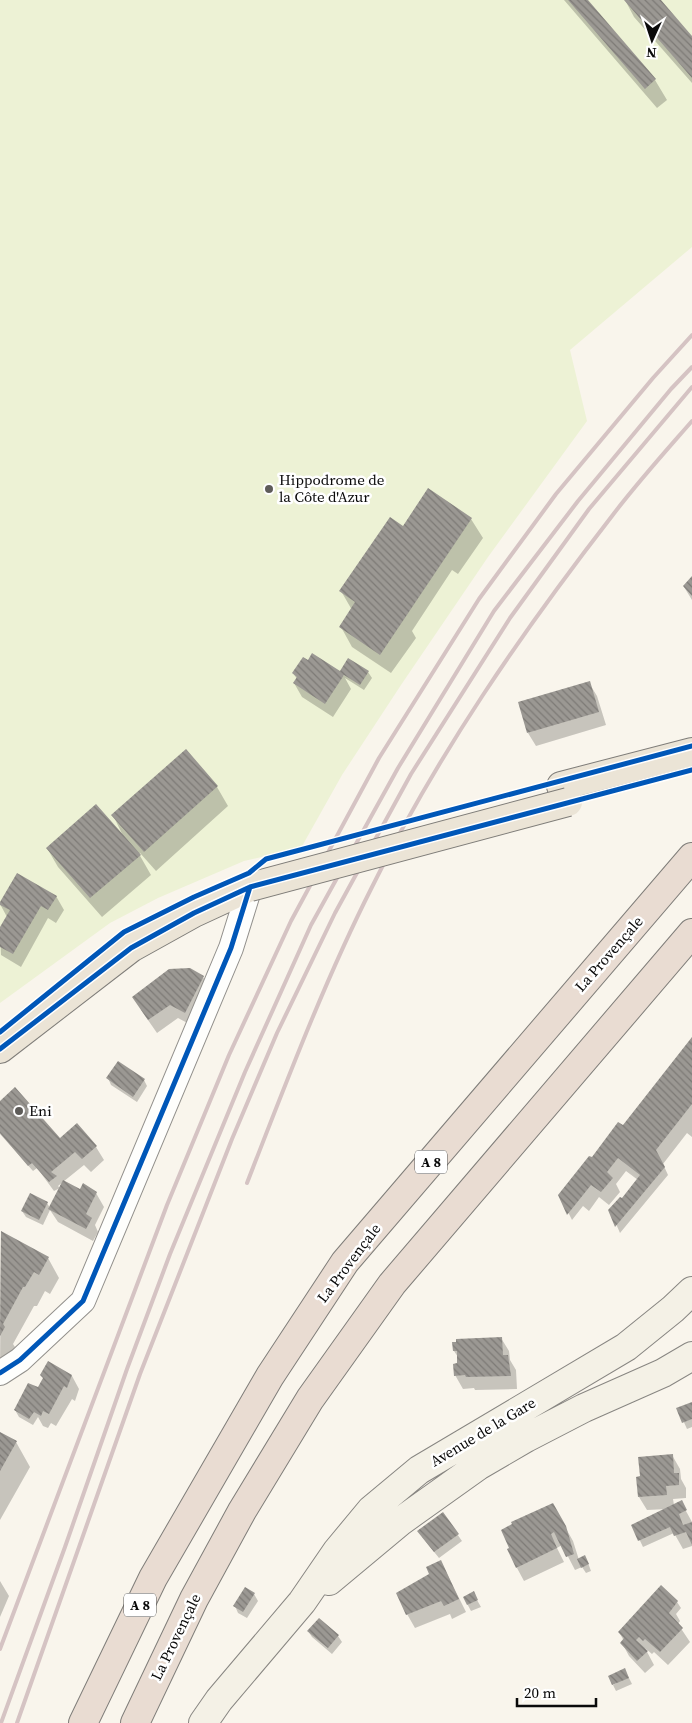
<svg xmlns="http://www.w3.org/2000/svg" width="692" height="1723" viewBox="0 0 692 1723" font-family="'Source Serif 4',serif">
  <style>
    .pitch { fill: #edf2d5 }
    .shadow { fill: #0003 }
    .building { fill: url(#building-back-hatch) }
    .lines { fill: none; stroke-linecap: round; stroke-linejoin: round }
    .minor-casing { stroke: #92908c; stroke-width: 26 }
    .secondary-casing { stroke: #888682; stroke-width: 30 }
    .primary-casing { stroke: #7f7d79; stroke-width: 30 }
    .motorway-casing { stroke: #7f7d79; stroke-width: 30 }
    .minor { stroke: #fefefc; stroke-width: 24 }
    .secondary { stroke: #f4f1e6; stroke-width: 28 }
    .primary { stroke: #ebe4d6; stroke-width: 28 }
    .motorway { stroke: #e9dcd2; stroke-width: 28 }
    .rail { stroke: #d5c3c3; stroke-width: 4 }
    .primary-bridge-casing { stroke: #7f7d79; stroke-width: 30; stroke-linecap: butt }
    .primary-bridge { stroke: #ebe4d6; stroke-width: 28 }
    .cycleway-casing { stroke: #fff; stroke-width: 8 }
    .cycleway { stroke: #0057b8; stroke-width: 5 }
    .poi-dot { fill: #5e5c59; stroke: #fff; stroke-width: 2 }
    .labels { text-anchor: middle; stroke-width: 5; stroke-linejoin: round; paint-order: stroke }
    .shield { fill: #fff; stroke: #545454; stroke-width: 1 }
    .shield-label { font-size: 14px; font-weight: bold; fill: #0a0a0a }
    .poi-label { font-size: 15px; fill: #0a0a0a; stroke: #fff; text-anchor: start }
    .street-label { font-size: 15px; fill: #0a0a0a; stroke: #fff }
  </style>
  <defs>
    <pattern id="building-back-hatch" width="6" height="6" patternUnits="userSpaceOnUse" patternTransform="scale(1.25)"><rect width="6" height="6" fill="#9b9893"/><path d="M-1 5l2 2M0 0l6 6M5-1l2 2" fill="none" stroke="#7d7a76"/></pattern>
  </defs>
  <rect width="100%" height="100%" fill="#f9f5ec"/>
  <path class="pitch" d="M 0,0 L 692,0 L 692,247 L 570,350 L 587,421 L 488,557 L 401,685 L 342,775 L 301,848 L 244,861 L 158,898 L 110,923 L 0,1003 Z"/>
  <path class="shadow" d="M 564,0 L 586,0 L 655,80 L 667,100 L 657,108 Z
    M 625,0 L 659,0 L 692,38 L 692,83 L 634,17 Z
    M 471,519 L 483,538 L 458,574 L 452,570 L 412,631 L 416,638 L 391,673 L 352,647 L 341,627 L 352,610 L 341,591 L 403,528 Z
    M 692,578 L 692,600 L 684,587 Z
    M 341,671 L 368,672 L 372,678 L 364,690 L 345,678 L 351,689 L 333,717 L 302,697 L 294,683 L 297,679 L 293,673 L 344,676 Z
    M 589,683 L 597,696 L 606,725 L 536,746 L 528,733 Z
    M 186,751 L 217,787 L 228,806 L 156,871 L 140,853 L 139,854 L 151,875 L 102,917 L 58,867 L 47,848 L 124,838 L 113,815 Z
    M 56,896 L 64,910 L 56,923 L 48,918 L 21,967 L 1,955 L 0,930 L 7,917 L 0,904 Z
    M 203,977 L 210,990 L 193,1026 L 178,1018 L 157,1033 L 141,1010 Z
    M 692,1039 L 692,1137 L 687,1133 L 663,1164 L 668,1175 L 620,1233 L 610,1210 L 623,1199 L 638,1180 L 626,1171 L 616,1184 L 620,1192 L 609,1205 L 599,1197 L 589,1211 L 583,1206 L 572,1220 L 560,1196 L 623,1126 Z
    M 108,1078 L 144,1080 L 147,1086 L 137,1102 L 111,1085 Z
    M 0,1102 L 59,1140 L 77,1125 L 96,1147 L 104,1160 L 91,1172 L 84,1165 L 58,1186 L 60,1188 L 54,1191 L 37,1168 L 33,1171 L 0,1134 Z
    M 83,1185 L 96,1193 L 104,1207 L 95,1225 L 98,1232 L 93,1241 L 58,1222 L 50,1210 L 43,1225 L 26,1217 L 22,1211 L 47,1203 L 50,1208 L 80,1191 Z
    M 1,1232 L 48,1258 L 59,1278 L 50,1294 L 45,1291 L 37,1306 L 34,1306 L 13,1344 L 15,1347 L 0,1374 Z
    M 501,1338 L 509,1351 L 510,1360 L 516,1370 L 517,1389 L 475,1390 L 474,1388 L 463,1389 L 455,1375 L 459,1364 L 458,1357 L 454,1351 Z
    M 72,1376 L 79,1389 L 75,1401 L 72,1399 L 56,1426 L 51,1423 L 48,1428 L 43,1426 L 38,1417 L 33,1425 L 19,1417 L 15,1410 L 39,1389 L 44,1380 Z
    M 692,1403 L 692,1427 L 687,1429 L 678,1409 Z
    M 0,1433 L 16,1442 L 30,1467 L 0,1520 Z
    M 672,1455 L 680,1469 L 681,1479 L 686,1488 L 686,1498 L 673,1499 L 674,1505 L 681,1502 L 692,1522 L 692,1546 L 683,1549 L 674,1533 L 643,1547 L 633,1526 L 667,1509 L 647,1510 L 639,1497 L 638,1478 Z
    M 443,1514 L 462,1541 L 439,1558 L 422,1537 Z
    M 560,1518 L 573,1541 L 579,1560 L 588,1563 L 591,1571 L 586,1573 L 582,1567 L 575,1570 L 562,1545 L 557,1548 L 564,1562 L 524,1581 L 517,1568 Z
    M 441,1562 L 466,1612 L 452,1619 L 450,1614 L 415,1628 L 407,1614 L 430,1575 Z
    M 0,1581 L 9,1596 L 0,1617 Z
    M 473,1593 L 481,1607 L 471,1611 L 464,1598 Z
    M 254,1594 L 258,1601 L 247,1618 L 238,1613 L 235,1606 Z
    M 677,1602 L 681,1608 L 676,1614 L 680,1621 L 678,1624 L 690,1642 L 668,1665 L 654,1652 L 652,1654 L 645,1648 L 654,1665 L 645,1673 L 629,1656 L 622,1643 L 624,1641 L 619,1632 Z
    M 308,1631 L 338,1636 L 342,1642 L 332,1654 L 312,1637 Z
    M 628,1676 L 632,1684 L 616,1691 L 613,1685 Z"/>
  <path class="building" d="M 568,0 L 588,0 L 656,79 L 645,89 Z
    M 624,0 L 661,0 L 692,36 L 692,78 Z
    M 428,488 L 472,518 L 380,655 L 339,627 L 355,602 L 339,591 L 390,517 L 403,526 Z
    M 692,576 L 692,596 L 683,586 Z
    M 312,653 L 340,671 L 348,658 L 369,671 L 360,685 L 344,675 L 325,704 L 293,683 L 297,677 L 292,673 L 303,657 L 308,660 Z
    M 590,681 L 599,712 L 527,733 L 518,702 Z
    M 186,749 L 218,786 L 144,852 L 111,815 Z
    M 96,804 L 141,855 L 90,898 L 46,848 Z
    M 17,873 L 57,896 L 48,910 L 41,906 L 13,954 L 0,947 L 0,927 L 10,910 L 0,905 L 0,902 Z
    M 190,968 L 204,976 L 185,1013 L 170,1005 L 148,1020 L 132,997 L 169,969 Z
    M 692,1037 L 692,1104 L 656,1150 L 665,1167 L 615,1227 L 608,1210 L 620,1197 L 622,1198 L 640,1175 L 618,1158 L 607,1172 L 613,1178 L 601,1192 L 591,1185 L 567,1215 L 558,1195 L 589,1156 L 592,1157 L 618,1122 L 623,1125 Z
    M 118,1061 L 145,1079 L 133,1097 L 106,1078 Z
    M 15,1087 L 60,1138 L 77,1123 L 97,1146 L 82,1159 L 75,1152 L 51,1172 L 57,1176 L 49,1182 L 32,1163 L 28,1166 L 0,1133 L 0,1101 Z
    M 63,1180 L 80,1189 L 83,1183 L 97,1192 L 86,1214 L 92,1218 L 86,1229 L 48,1209 Z
    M 30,1193 L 48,1202 L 39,1220 L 21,1211 Z
    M 1,1231 L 49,1257 L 39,1275 L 34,1272 L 25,1287 L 23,1287 L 3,1324 L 5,1327 L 0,1336 Z
    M 502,1337 L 503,1355 L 508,1355 L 511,1376 L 466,1377 L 465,1375 L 454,1376 L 453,1364 L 457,1363 L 457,1351 L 453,1351 L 452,1342 L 456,1342 L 456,1339 Z
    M 48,1361 L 72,1375 L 67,1388 L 64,1386 L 49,1414 L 43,1411 L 41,1416 L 34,1412 L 29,1419 L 14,1410 L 28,1383 L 38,1387 L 43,1378 L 40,1375 Z
    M 692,1402 L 692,1419 L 682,1423 L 676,1408 Z
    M 0,1432 L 17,1441 L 0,1471 Z
    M 673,1454 L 674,1473 L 679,1473 L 679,1485 L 666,1486 L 667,1495 L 638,1497 L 636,1477 L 640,1476 L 638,1457 Z
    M 682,1500 L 687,1510 L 679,1514 L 683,1525 L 692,1522 L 692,1545 L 686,1532 L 674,1536 L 670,1527 L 638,1541 L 631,1525 Z
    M 553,1503 L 566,1526 L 574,1554 L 566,1557 L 554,1532 L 551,1534 L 557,1548 L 516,1568 L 507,1549 L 509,1548 L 501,1530 L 512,1524 L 511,1522 Z
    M 443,1512 L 459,1534 L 434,1552 L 417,1531 Z
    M 585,1555 L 589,1564 L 581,1568 L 577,1559 Z
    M 441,1560 L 459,1599 L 444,1606 L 441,1601 L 406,1615 L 396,1593 L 429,1574 L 426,1567 Z
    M 661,1585 L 678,1601 L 669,1613 L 683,1628 L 660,1652 L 645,1639 L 643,1641 L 639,1637 L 636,1640 L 648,1651 L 637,1661 L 620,1643 L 624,1638 L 618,1632 Z
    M 245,1587 L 255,1593 L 243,1612 L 233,1606 Z
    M 474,1591 L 478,1600 L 467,1605 L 463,1597 Z
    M 319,1618 L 339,1635 L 328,1648 L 307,1631 Z
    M 625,1668 L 629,1678 L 612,1685 L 608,1676 Z"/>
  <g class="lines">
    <g class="minor-casing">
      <path id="minor" d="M 0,1373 L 20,1360 L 83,1301 L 231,948 L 250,887"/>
    </g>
    <g class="secondary-casing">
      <path id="secondary" d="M 329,1581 L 401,1521 L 478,1466 L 526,1438 L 584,1408 L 663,1373 L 692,1356
        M 203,1723 L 219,1700 L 302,1602 L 337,1551 L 371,1510 L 419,1470 L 626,1347 L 673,1309 L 692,1291"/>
    </g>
    <g class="primary-casing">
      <path id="primary" d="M 561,786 L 692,752
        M 0,1049 L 131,948 L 194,913 L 250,887"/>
    </g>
    <g class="motorway-casing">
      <path id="motorway" d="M 83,1723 L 153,1578 L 270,1376 L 345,1262 L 692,857
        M 135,1723 L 194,1599 L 242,1511 L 310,1399 L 392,1284 L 692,933"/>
    </g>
    <use href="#minor" class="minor"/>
    <use href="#secondary" class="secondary"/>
    <use href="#primary" class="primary"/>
    <use href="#motorway" class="motorway"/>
    <path class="rail" d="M 247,1183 C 286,1083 324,982 372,887 C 437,755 522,632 612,516 C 637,483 665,452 692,421
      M 0,1649 L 167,1205 L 229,1055 L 291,921 L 379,758 L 479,599 L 556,494 L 653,378 L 692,335
      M 1,1723 L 65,1547 L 127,1369 L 170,1254 L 245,1072 L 311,925 L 398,768 L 494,611 L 578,501 L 671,389 L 692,367
      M 17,1723 L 140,1374 L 232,1139 L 277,1033 L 335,913 L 411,774 L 510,618 L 589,509 L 692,387"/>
    <g class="primary-bridge-casing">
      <path id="primary-bridge" d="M 250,887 L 568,802"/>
    </g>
    <use href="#primary-bridge" class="primary-bridge"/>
    <g class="cycleway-casing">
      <path id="cycleway" d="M 0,1032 L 124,932 L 194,897 L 249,873 L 266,859 L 692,746
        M 0,1049 L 131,948 L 194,913 L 250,887 L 692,770
        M 0,1373 L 20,1360 L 83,1301 L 231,948 L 250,887"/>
    </g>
    <use href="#cycleway" class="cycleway"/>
  </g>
  <g class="poi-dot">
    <circle cx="269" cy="489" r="5"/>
    <circle cx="19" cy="1111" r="5"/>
  </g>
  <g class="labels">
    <g class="shield">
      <rect x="415" y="1150.5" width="32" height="23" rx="4"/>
      <rect x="124" y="1593.5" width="32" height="23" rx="4"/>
    </g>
    <g class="shield-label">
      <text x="431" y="1167">A 8</text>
      <text x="140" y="1610">A 8</text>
    </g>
    <g class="poi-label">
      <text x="279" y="485">Hippodrome de<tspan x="279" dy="17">la Côte d'Azur</tspan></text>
      <text x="29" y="1116">Eni</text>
    </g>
    <g class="street-label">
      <text transform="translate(609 954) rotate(-49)" y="5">La Provençale</text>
      <text transform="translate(349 1263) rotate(-53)" y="5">La Provençale</text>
      <text transform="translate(483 1432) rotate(-31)" y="5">Avenue de la Gare</text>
      <text transform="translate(176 1637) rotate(-64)" y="5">La Provençale</text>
    </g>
  </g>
  <g transform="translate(652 40) rotate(183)" stroke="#ffffff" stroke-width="4" paint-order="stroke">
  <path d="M0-4L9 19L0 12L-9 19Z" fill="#0a0a0a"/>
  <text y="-8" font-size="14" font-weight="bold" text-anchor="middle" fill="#0a0a0a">N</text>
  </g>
  <path d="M517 1698v8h79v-8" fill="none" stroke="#0a0a0a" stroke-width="2.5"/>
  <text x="524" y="1698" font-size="15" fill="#0a0a0a" stroke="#ffffff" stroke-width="4" paint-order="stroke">20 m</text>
</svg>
